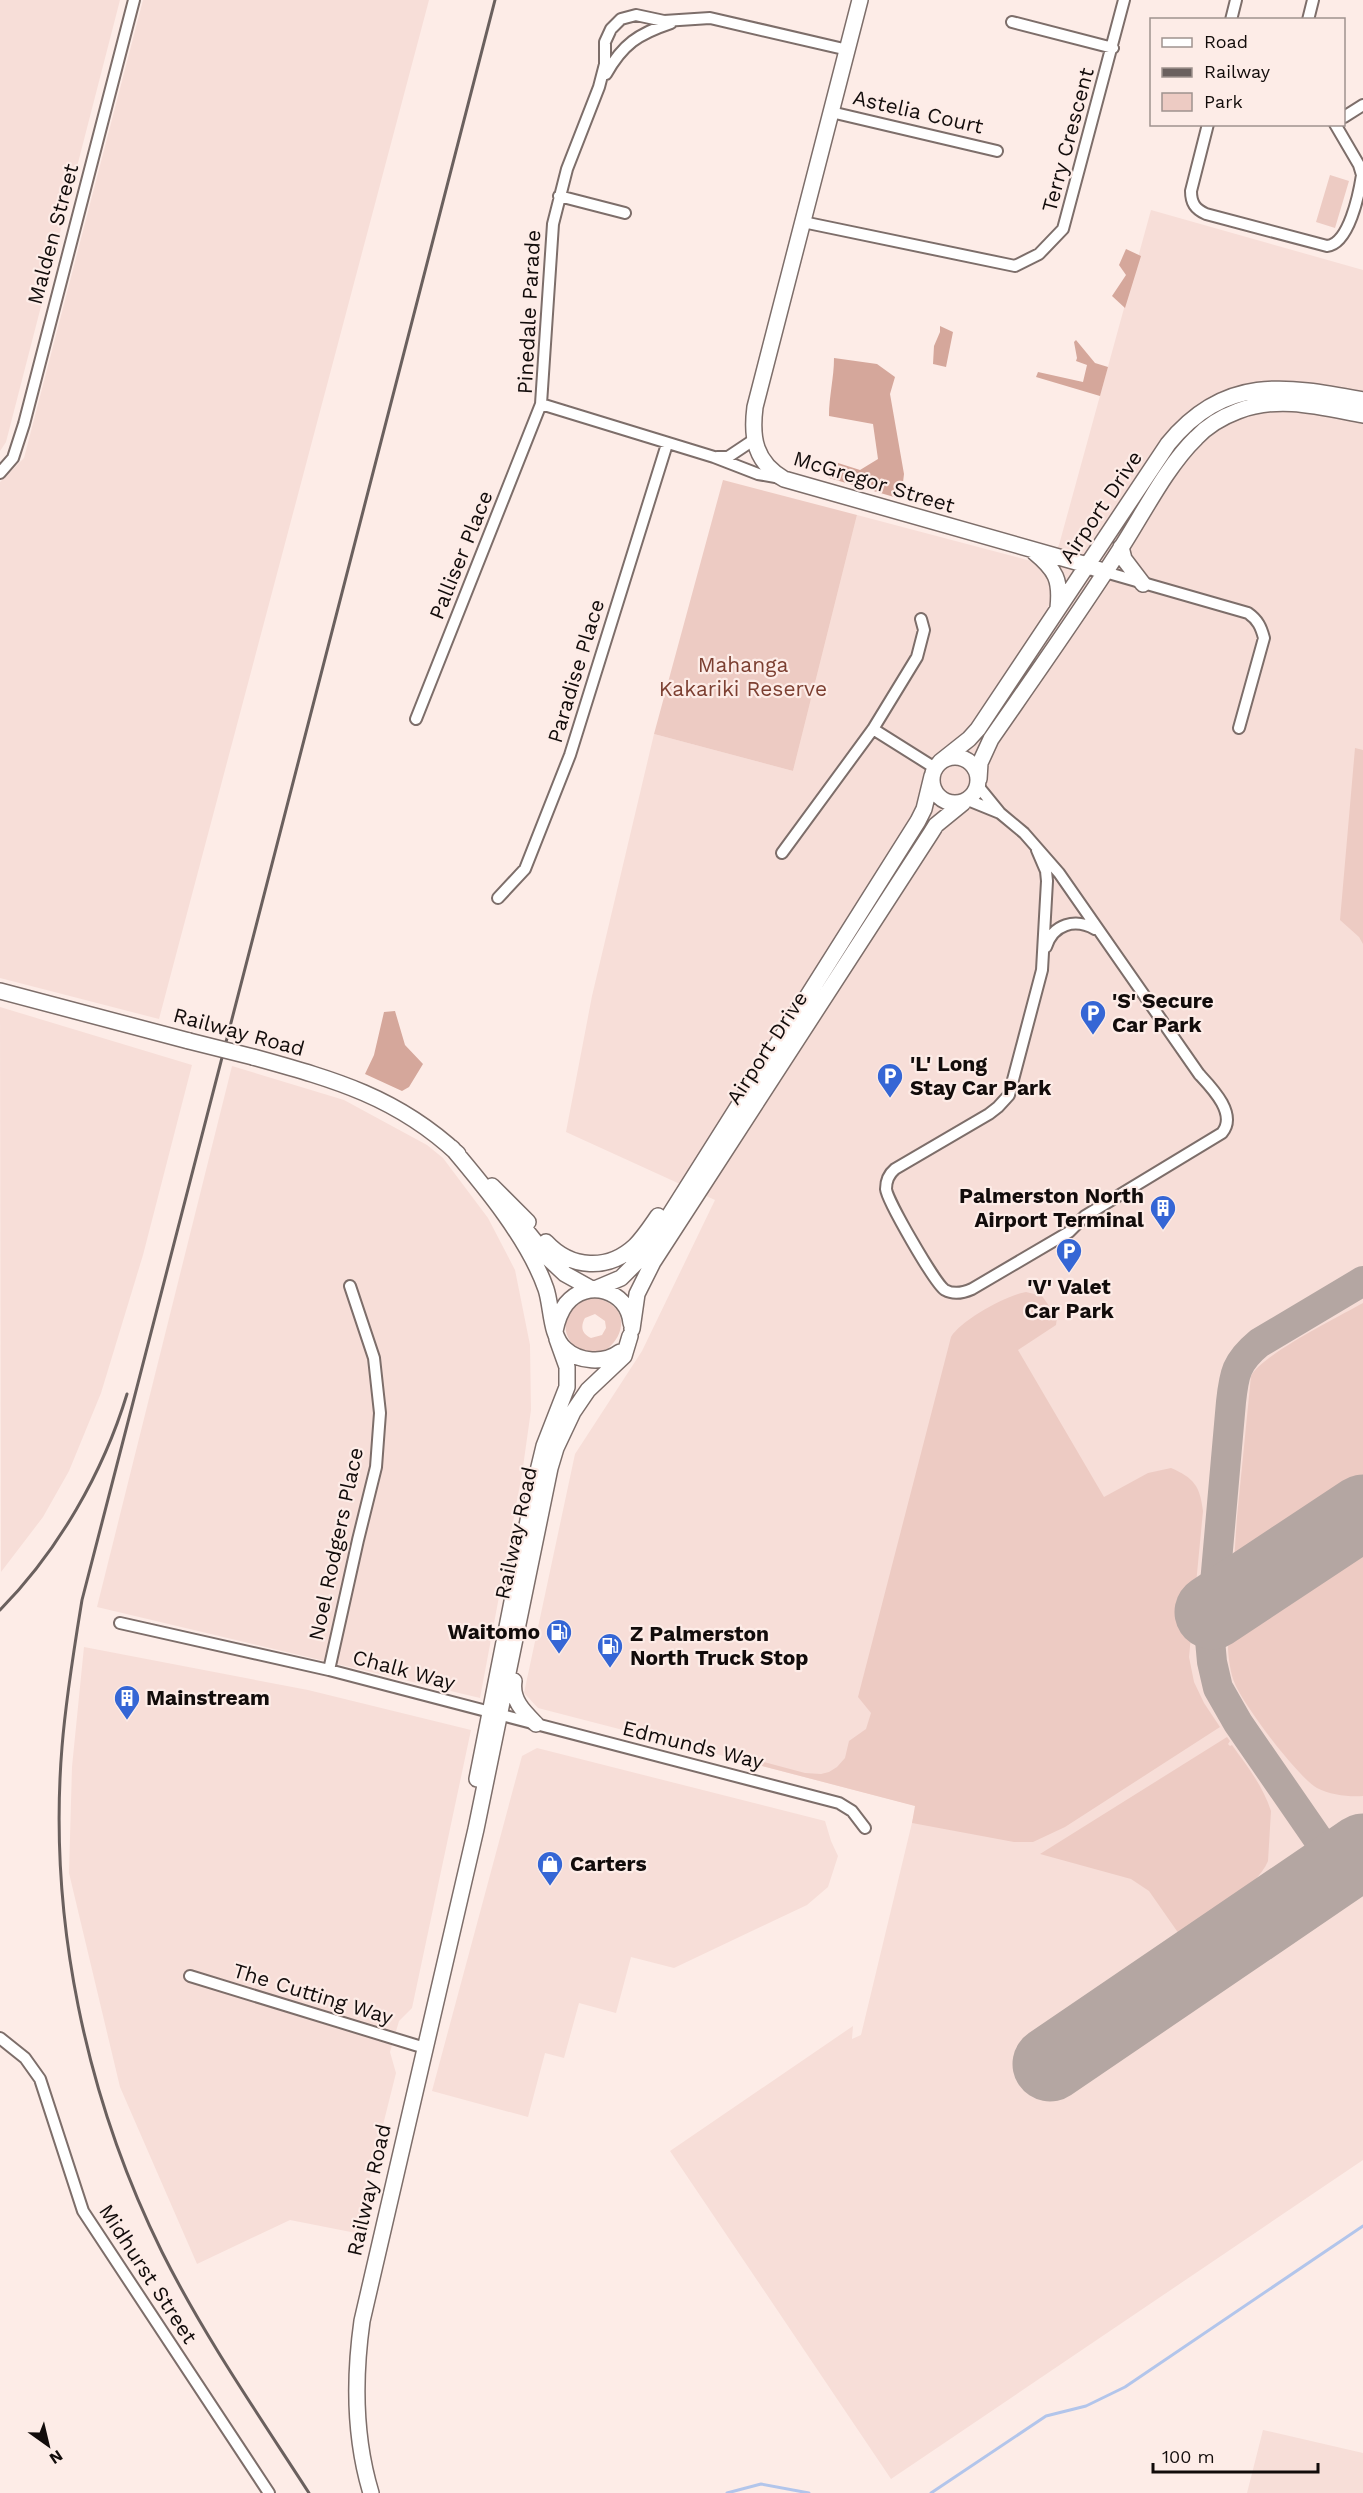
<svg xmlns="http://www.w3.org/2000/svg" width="1363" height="2493" viewBox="0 0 1363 2493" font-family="'Work Sans',sans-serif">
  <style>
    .built { fill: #f7ded8 }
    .green { fill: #edcbc3; fill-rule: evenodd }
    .forest { fill: #d5a79b }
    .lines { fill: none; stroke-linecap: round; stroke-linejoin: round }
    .stream { stroke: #b2c5eb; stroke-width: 3 }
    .taxiway { stroke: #b4a6a2; stroke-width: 30 }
    .runway { stroke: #b4a6a2; stroke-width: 75 }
    .street-casing { stroke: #7d6e6a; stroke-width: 14 }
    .secondary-casing { stroke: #7d6e6a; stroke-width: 18 }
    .street { stroke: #fff; stroke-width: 10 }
    .secondary { stroke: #fff; stroke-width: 15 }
    .rail { stroke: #6a605e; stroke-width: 3 }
    .secondary-bridge-casing { stroke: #7d6e6a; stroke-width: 18; stroke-linecap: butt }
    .secondary-bridge { stroke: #fff; stroke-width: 15 }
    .labels { text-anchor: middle; stroke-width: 4.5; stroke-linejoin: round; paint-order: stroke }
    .street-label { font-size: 21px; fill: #120c0b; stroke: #fdece7 }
    .park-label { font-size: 21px; fill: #7c3f31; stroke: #fdece7 }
    .poi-label { font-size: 21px; font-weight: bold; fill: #120c0b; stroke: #fdece7; text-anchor: start }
  </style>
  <rect width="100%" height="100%" fill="#fdece7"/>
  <path class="built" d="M 0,0 L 120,0 L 6,442 L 0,451 Z
    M 143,0 L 429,0 L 159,1019 L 0,978 L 0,482 L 24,458 Z
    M 1151,210 L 1363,270 L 1363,2160 L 891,2479 L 670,2151 L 853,2026 L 852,2039 L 861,2035 L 916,1806 L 538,1708 L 524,1693 L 575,1454 L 642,1351 L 715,1200 L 566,1132 L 592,996 L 654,734 L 793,771 L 857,515 L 1046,565 L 1059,545 Z
    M 0,1007 L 192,1065 L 143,1255 L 101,1393 L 69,1471 L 43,1517 L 1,1572 Z
    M 232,1066 L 344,1100 L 427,1145 L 443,1158 L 488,1218 L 515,1270 L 530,1345 L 531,1410 L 522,1474 L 480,1698 L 97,1607 Z
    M 84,1647 L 308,1690 L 471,1730 L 412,2008 L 399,2021 L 390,2052 L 396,2073 L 356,2233 L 290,2220 L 197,2264 L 120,2087 L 69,1873 L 72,1767 Z
    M 537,1748 L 825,1821 L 831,1841 L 838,1856 L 828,1887 L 807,1905 L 674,1968 L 631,1957 L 616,2013 L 579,2003 L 564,2058 L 545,2053 L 528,2117 L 432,2091 L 522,1756 Z
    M 1263,2430 L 1363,2453 L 1363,2493 L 1247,2493 Z"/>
  <path class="green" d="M 1330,175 L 1349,181 L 1335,228 L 1316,222 Z
    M 723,480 L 857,515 L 793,771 L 654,734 Z
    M 1355,748 L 1363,750 L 1363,944 L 1359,937 L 1340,920 Z
    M 1026,1292 L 1042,1296 L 1057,1317 L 1056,1325 L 1018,1350 L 1104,1497 L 1148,1473 L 1171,1468 C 1194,1478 1200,1486 1203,1511 L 1189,1657 L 1194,1682 L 1204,1703 L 1220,1727 L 1065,1827 L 1033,1842 L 1014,1842 L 912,1823 L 915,1806 L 747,1762 L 756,1760 L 805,1773 L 821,1774 L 829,1772 L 837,1767 L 845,1758 L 849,1741 L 866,1729 L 871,1713 L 858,1697 L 951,1337 C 961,1320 1007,1295 1026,1292 Z
    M 595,1298 C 654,1310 599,1384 570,1341 C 557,1320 574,1300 595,1298 ZM 595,1314 L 605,1321 L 606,1328 L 602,1335 L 591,1338 C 582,1334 580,1327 585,1318 Z
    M 1363,1303 L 1363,1796 C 1349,1797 1330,1795 1317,1788 C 1297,1776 1250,1713 1238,1690 C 1231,1678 1229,1663 1228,1649 L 1237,1517 L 1251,1376 C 1263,1354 1338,1317 1363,1303 Z
    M 1227,1737 L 1230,1741 L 1228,1744 L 1230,1746 L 1232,1745 C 1247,1766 1263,1786 1271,1811 L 1268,1861 C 1256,1890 1205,1916 1179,1934 L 1149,1891 L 1131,1879 L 1040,1854 Z"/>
  <path class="forest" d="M 1126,249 L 1141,256 L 1125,308 L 1112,296 L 1126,275 L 1119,265 Z
    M 940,326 L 953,332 L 946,367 L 933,364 L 934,346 L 940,332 Z
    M 1076,340 L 1095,363 L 1108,367 L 1100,396 L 1036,377 L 1038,372 L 1083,382 L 1087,365 L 1076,361 L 1077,358 L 1074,342 Z
    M 834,358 L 877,364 L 895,377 L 890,394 L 904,474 L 901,499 L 829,478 L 838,463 L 860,470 L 878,459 L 873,424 L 829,416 C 829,396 834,378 834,358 Z
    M 395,1011 L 405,1045 L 423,1064 L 409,1087 L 402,1091 L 365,1074 L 374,1055 L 384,1012 Z"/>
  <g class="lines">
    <path class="stream" d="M 727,2493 L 761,2484 L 809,2493
      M 931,2493 L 1046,2416 L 1086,2406 L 1125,2387 L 1363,2226"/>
    <path class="taxiway" d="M 1338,1868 L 1238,1723 L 1218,1688 L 1212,1662 L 1210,1640 L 1231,1402 C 1234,1374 1236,1362 1259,1343 L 1363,1281"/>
    <path class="runway" d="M 1212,1612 L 1363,1512
      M 1050,2064 L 1363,1851"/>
    <g class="street-casing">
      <path id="street" d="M 1231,20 L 1236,0
        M 1308,20 L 1313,0
        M 1012,22 L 1113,48
        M 606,74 C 623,44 638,34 671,23
        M 831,112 L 997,151
        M 1344,117 L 1363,105
        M 1208,124 L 1191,191 C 1191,203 1195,209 1206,214 L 1327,246 C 1349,244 1359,194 1362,175 L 1359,165 L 1335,124
        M 559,196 L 625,213
        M 803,222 L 1015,266 L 1039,254 L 1063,229 L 1124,0
        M 541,404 L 714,457 L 758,474 L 781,478
        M 717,457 L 728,457 L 755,439
        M 0,473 L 13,458 L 24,424 L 134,0
        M 1105,572 L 1248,613 C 1258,620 1261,627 1264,638 L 1239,728
        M 416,719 L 541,404 L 553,224 L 567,169 L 599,87 L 605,64 L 605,42 L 611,29 L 621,19 L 636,15 L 664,21 L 710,18 L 848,50
        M 873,729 L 935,768
        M 978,786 L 1000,813 L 1024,833 L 1059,873 L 1199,1074 C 1211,1087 1238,1114 1222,1133 L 1085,1216 L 1069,1232 L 972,1289 C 963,1293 954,1295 945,1290 C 935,1284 887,1200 886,1189 C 886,1181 889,1174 895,1169 L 989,1114 L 998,1107 L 1009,1095 L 1042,970 L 1047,881 L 1046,871 L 1037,850
        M 968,800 L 1000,813
        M 782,853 L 873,729 L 917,657 L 924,630 L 921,619
        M 498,898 L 525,869 L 570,755 L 667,444
        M 1046,947 C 1053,924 1075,918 1095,929
        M 120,1623 L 329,1670 L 839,1803 L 852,1811 L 865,1828
        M 329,1670 L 358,1540 L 376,1467 L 380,1413 L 374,1358 L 350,1286
        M 190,1976 L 425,2048
        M 0,2038 L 25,2058 L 40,2079 L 83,2211 L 269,2493"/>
    </g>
    <g class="secondary-casing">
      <path id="secondary" d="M 860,0 L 755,407 C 751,438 755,462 784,479 L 1087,565 L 1105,572
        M 1121,547 L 1124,559 L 1143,584
        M 1034,552 C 1056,570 1061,580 1058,608
        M932 780a23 23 0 1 1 46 0a23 23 0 1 1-46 0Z
        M 940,762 L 969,739 L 978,729 L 1168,444 C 1224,375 1285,385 1363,400
        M 979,779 L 980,763 L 991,739 C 1034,677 1078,615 1119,551 C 1142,516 1166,467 1196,438 C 1207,426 1222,417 1238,411 C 1279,395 1321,407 1363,415
        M 0,991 L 189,1041
        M 253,1057 C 332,1079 396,1096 458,1154
        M 452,1148 C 485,1187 529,1240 546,1289 C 552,1307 550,1336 565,1349 C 579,1362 604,1364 620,1352
        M 492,1186 L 528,1222
        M 516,1218 L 549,1259 L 565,1274 L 592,1289
        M 546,1242 C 571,1269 608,1271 635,1246 C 644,1237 651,1226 658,1216
        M 595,1289 L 621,1278 L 645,1254 L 918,821 L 924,809 L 932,776
        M 632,1329 L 637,1294 L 653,1262 L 931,833 L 936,825 L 963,803
        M 555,1331 C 557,1321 560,1312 566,1304 C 587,1278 628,1290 631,1323
        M 514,1681 C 511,1700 524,1712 536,1724
        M 477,1779 L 537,1475 L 544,1446 L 567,1387 L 567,1367 L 557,1339
        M 371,2493 C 354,2437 354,2378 362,2321 L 476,1829 L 550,1468 L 556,1448 L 573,1412 L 588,1390 L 624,1356 L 630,1336"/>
    </g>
    <use href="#street" class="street"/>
    <use href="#secondary" class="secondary"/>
    <path class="rail" d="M 0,1610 C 58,1551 103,1473 127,1394
      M 309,2493 C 258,2414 204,2336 162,2252 C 86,2098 48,1919 62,1747 C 66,1697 74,1649 82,1600 L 495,0"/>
    <g class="secondary-bridge-casing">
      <path id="secondary-bridge" d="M 189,1041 L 253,1057"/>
    </g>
    <use href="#secondary-bridge" class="secondary-bridge"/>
  </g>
  <defs>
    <g id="parking-pin" transform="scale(1.35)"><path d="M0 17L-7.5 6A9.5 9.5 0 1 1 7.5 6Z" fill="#3566d5" stroke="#fdece7"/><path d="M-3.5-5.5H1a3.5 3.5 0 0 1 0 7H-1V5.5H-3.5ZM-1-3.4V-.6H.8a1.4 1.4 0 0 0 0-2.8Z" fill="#fff"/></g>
    <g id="building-pin" transform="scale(1.35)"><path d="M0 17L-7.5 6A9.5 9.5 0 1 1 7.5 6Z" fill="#3566d5" stroke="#fdece7"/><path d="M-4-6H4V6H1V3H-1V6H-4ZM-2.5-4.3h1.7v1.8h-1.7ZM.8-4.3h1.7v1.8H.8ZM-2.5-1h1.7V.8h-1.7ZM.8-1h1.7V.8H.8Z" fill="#fff"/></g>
    <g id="fuel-pin" transform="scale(1.35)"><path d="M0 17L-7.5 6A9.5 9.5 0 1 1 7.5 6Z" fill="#3566d5" stroke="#fdece7"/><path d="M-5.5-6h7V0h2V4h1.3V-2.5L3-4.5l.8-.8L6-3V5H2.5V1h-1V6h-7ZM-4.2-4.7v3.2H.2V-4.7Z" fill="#fff"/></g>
    <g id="shop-pin" transform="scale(1.35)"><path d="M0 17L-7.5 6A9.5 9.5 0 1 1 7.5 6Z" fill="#3566d5" stroke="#fdece7"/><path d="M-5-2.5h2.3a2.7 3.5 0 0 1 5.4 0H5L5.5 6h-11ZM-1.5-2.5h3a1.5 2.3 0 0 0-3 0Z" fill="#fff"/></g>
  </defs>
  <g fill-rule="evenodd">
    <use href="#parking-pin" x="1093" y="1013"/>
    <use href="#parking-pin" x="890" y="1076"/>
    <use href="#building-pin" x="1163" y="1208"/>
    <use href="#parking-pin" x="1069" y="1251"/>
    <use href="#fuel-pin" x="559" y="1632"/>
    <use href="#fuel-pin" x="610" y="1646"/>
    <use href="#building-pin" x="127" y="1698"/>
    <use href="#shop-pin" x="550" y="1864"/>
  </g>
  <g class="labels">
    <g class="street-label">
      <text transform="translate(918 112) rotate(13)" y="7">Astelia Court</text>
      <text transform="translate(1068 140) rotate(-75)" y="7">Terry Crescent</text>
      <text transform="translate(53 234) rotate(-75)" y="7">Malden Street</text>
      <text transform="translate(529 312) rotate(-87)" y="7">Pinedale Parade</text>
      <text transform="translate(874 482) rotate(17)" y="7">McGregor Street</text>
      <text transform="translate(1101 507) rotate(-56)" y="7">Airport Drive</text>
      <text transform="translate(461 555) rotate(-68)" y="7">Palliser Place</text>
      <text transform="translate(576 671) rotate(-73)" y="7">Paradise Place</text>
      <text transform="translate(239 1032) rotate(15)" y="7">Railway Road</text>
      <text transform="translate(767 1048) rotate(-57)" y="7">Airport Drive</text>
      <text transform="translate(516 1533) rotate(-78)" y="7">Railway Road</text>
      <text transform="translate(336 1544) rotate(-78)" y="7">Noel Rodgers Place</text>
      <text transform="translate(404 1670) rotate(15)" y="7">Chalk Way</text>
      <text transform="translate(693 1745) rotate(14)" y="7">Edmunds Way</text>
      <text transform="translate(313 1994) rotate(17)" y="7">The Cutting Way</text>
      <text transform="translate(369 2190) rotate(-77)" y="7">Railway Road</text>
      <text transform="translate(148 2274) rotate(57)" y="7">Midhurst Street</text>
    </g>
    <g class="park-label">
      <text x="743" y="672">Mahanga<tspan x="743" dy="24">Kakariki Reserve</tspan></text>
    </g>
    <g class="poi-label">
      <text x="1112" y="1008">'S' Secure<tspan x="1112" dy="24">Car Park</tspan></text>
      <text x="910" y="1071">'L' Long<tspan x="910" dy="24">Stay Car Park</tspan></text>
      <text x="1144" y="1203" text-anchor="end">Palmerston North<tspan x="1144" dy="24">Airport Terminal</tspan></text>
      <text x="1069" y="1294" text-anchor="middle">'V' Valet<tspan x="1069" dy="24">Car Park</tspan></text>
      <text x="540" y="1639" text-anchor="end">Waitomo</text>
      <text x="630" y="1641">Z Palmerston<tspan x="630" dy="24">North Truck Stop</tspan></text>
      <text x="146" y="1705">Mainstream</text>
      <text x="570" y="1871">Carters</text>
    </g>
  </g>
  <rect x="1150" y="18" width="195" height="108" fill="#fdece7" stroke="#9f928f" stroke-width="1.5"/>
  <rect x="1162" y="38" width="30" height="9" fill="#ffffff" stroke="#9f928f" stroke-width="1.5"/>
  <text x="1204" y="48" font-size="18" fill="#120c0b">Road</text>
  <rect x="1162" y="68" width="30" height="9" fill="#6a605e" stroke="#9f928f" stroke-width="1.5"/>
  <text x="1204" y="78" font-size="18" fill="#120c0b">Railway</text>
  <rect x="1162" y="93" width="30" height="18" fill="#edcbc3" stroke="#9f928f" stroke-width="1.5"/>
  <text x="1204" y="108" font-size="18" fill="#120c0b">Park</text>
  <g transform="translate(48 2445) rotate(146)" stroke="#fdece7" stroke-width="4.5" paint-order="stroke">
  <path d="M0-4.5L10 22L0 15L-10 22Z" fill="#120c0b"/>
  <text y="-9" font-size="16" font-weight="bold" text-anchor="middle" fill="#120c0b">N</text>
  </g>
  <path d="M1153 2463v9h165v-9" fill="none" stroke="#120c0b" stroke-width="3"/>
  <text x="1162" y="2463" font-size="18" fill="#120c0b" stroke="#fdece7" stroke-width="4.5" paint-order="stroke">100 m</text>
</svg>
